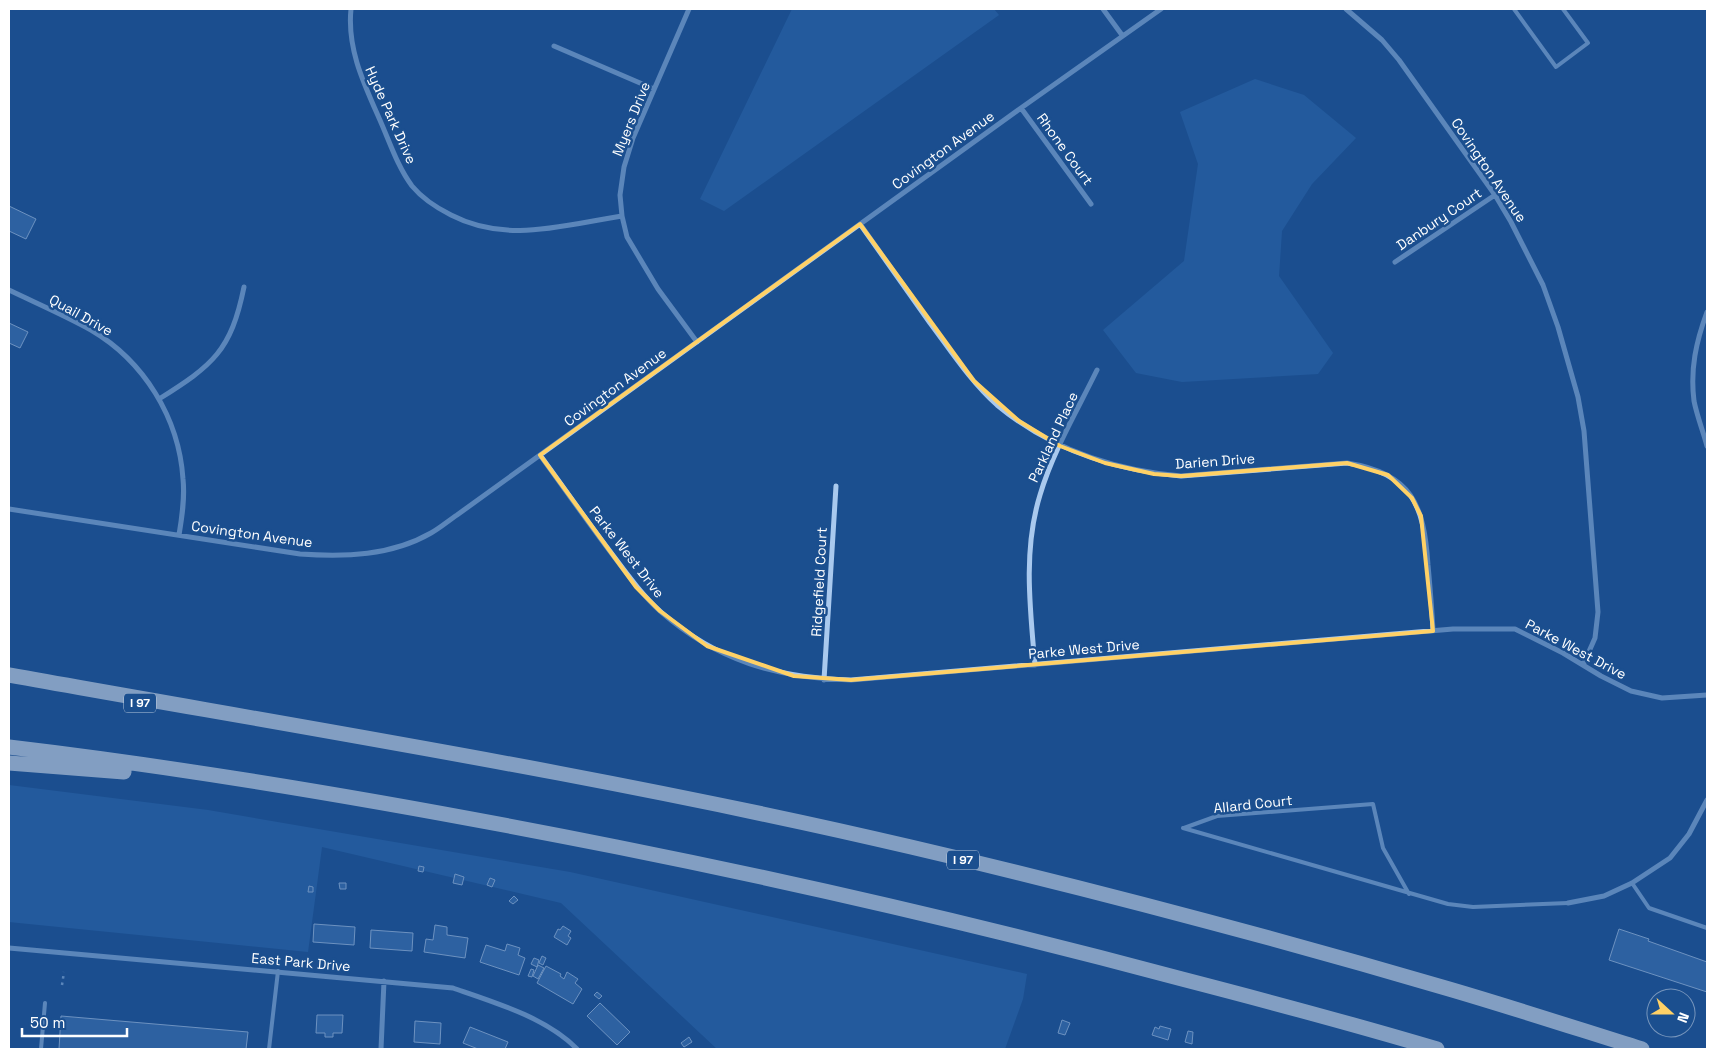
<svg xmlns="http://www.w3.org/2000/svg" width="1716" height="1058" viewBox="0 0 1716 1058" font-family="'Space Grotesk',sans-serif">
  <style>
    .green { fill: #2e69ad }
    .building { fill: #4478b7; stroke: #cfe3fa }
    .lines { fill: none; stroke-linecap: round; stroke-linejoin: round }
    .path { stroke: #a9c9ee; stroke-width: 2.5; stroke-dasharray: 2.5 4; stroke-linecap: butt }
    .service { stroke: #a9c9ee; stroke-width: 4 }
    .minor { stroke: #a9c9ee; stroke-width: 5 }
    .motorway { stroke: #fff; stroke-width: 15 }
    .marked { fill: none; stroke: #ffd166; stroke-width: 4; stroke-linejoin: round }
    .labels { text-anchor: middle; stroke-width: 5; stroke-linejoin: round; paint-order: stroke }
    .shield { fill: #1b4f8f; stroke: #bbcadd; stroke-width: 1 }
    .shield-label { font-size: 12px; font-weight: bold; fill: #fff }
    .street-label { font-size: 14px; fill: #fff; stroke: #1b4f8f }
  </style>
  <rect width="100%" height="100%" fill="#1b4f8f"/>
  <path class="green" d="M 792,9 L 994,9 L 999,15 L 724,211 L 700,199 Z
    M 1255,79 L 1304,95 L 1356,138 L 1312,184 L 1282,231 L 1279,276 L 1333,353 L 1318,374 L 1182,382 L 1136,373 L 1103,330 L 1184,261 L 1198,164 L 1180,112 Z
    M 9,785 L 208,810 L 570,872 L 1027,974 L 1023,999 L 1005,1049 L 717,1049 L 561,903 L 322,847 L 308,952 L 9,922 Z"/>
  <path class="building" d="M 9,206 L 36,219 L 26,239 L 9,231 Z
    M 9,323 L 28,332 L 20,348 L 9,343 Z
    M 419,866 L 424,867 L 423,872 L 418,871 Z
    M 455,874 L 464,877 L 462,885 L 453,883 Z
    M 490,878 L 495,880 L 492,887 L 487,885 Z
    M 339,883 L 346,883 L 346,889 L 340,889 Z
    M 309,886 L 313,887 L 313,892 L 308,892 Z
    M 514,896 L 518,900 L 513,904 L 509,901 Z
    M 314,924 L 355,927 L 354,945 L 313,942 Z
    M 435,925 L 447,927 L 447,935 L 468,938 L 465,958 L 424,952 L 426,939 L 433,940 Z
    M 563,926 L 571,931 L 568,936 L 571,938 L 567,945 L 554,937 L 558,929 L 560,930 Z
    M 1619,929 L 1649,939 L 1648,941 L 1707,962 L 1707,992 L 1609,960 Z
    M 371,930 L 413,933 L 412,951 L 370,948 Z
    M 507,944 L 520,948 L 518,955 L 525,958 L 519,975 L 480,962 L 486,945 L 505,951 Z
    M 542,956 L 546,958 L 543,965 L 539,963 Z
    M 534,958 L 539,960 L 537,967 L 531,964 Z
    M 538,965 L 544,968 L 538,979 L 533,976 Z
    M 546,966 L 561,974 L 560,976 L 564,979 L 567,972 L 578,979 L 575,983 L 582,989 L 573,1004 L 537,983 Z
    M 531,969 L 534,970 L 532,977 L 528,976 Z
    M 597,992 L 602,996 L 599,999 L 594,995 Z
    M 600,1003 L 630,1032 L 617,1045 L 587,1016 Z
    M 317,1015 L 343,1015 L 342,1033 L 333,1033 L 333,1037 L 325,1037 L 325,1033 L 316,1033 Z
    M 61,1016 L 248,1032 L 246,1049 L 59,1049 Z
    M 1062,1020 L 1070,1023 L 1065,1035 L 1058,1033 Z
    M 415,1021 L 441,1023 L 440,1044 L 414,1042 Z
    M 1160,1026 L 1171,1029 L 1168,1040 L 1152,1035 L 1155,1027 L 1159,1029 Z
    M 470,1027 L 508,1042 L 505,1049 L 478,1049 L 463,1043 Z
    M 1188,1031 L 1193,1032 L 1192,1044 L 1185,1042 Z
    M 689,1037 L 692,1042 L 684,1047 L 681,1043 Z"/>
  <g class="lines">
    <path class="path" d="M 62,985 L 64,972"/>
    <path class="service" d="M 1514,9 L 1556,67 L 1588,43 L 1563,9
      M 1183,828 L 1448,904 L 1473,907 L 1568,903
      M 1184,828 L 1217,816 L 1373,804 L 1383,848 L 1409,894
      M 1632,883 L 1649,908 L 1707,928
      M 41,1049 L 45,1003
      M 269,1049 L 278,971"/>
    <path class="minor" d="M 351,9 C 347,48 363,82 379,118 C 389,140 397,166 412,186 C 422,198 437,208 451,215 C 507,244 563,225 622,216
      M 689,9 L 633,138 L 624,167 L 620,195 L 622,216 L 627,237 L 658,289 L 697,342
      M 1103,9 L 1122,35
      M 1346,9 L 1382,40 L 1399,60 L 1495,195 L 1511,222 L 1543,285 L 1558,327 L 1578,397 L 1584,431 L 1598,612 L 1595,638 L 1583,665
      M 554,46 L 654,89
      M 1021,108 L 1091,204
      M 860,224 C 883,257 907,290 930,323 C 951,351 971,382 997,405 C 1050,449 1113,470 1181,476 L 1347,463 C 1412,473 1424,505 1428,565 C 1430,587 1432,609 1433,631
      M 1395,262 L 1495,195
      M 9,290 C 36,303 64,315 91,330 C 144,361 179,418 183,479 C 185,498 182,517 179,535
      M 1707,312 C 1696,342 1690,369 1694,401 C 1697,416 1703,431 1707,446
      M 159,399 C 213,365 231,351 244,287
      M 540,455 C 564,488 587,521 612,554 C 627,574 642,595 661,612 C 717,661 777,678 851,680 L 1453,629 L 1515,629 L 1563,653 L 1601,676 L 1631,691 L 1662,698 L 1707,695
      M 9,509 L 300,554 C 345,557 391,556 431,533 C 440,528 448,521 457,515 L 1021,108 L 1161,9
      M 1035,665 C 1030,608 1023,550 1040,495 C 1053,451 1077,411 1097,370
      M 824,680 L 836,486
      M 1568,903 L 1604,896 L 1632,883 L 1670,858 L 1689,834 L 1707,800
      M 9,948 L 453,988 C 494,1002 547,1018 577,1049
      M 381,1049 L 384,981"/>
    <path class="motorway" d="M 9,675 C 310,729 613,777 911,847 C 1091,889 1271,937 1449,989 C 1514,1008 1578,1029 1642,1049
      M 9,747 C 212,771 416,807 617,847 C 807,885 995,929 1182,979 C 1267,1001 1353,1024 1437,1049
      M 9,763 L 124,772"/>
  </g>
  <path d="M0 0H1716V1058H0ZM 860,224 L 974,381 L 1019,421 L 1060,446 L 1105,463 L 1154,474 L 1181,476 L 1347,463 L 1388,475 L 1412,498 L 1421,516 L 1433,631 L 851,680 L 794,676 L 707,646 L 660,611 L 636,587 L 540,455 Z" fill="#1b4f8f" fill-opacity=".55" fill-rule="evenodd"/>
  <path class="marked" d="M 860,224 L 974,381 L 1019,421 L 1060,446 L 1105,463 L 1154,474 L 1181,476 L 1347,463 L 1388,475 L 1412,498 L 1421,516 L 1433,631 L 851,680 L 794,676 L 707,646 L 660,611 L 636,587 L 540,455 Z"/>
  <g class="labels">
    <g class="shield">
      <rect x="124" y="693.5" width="32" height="19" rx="4"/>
      <rect x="947" y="850.5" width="32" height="19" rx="4"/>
    </g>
    <g class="shield-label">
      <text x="140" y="707">I 97</text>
      <text x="963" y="864">I 97</text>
    </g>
    <g class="street-label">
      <text transform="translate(391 115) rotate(66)" y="5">Hyde Park Drive</text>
      <text transform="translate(631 119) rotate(-68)" y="5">Myers Drive</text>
      <text transform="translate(1065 149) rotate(54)" y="5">Rhone Court</text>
      <text transform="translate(943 150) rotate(-36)" y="5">Covington Avenue</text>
      <text transform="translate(1489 170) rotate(56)" y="5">Covington Avenue</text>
      <text transform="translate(1439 219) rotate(-34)" y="5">Danbury Court</text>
      <text transform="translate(81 315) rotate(29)" y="5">Quail Drive</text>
      <text transform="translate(615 387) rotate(-36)" y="5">Covington Avenue</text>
      <text transform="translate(1053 437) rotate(-65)" y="5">Parkland Place</text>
      <text transform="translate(1215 461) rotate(-4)" y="5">Darien Drive</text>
      <text transform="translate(252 534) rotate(8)" y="5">Covington Avenue</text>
      <text transform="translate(627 552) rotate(52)" y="5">Parke West Drive</text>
      <text transform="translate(819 582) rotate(-87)" y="5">Ridgefield Court</text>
      <text transform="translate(1084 649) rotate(-5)" y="5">Parke West Drive</text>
      <text transform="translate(1576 649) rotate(28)" y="5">Parke West Drive</text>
      <text transform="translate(1253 804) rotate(-6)" y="5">Allard Court</text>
      <text transform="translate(301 962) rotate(5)" y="5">East Park Drive</text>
    </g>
  </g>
  <rect width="1716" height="1058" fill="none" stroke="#ffffff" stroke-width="20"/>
  <g transform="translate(1671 1013) rotate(111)"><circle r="24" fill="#1b4f8f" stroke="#7695bc"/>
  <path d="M0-4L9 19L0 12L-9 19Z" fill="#ffd166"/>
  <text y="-8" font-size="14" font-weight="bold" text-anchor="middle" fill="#ffffff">N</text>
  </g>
  <path d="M22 1028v8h105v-8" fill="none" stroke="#ffffff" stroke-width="2.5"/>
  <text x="30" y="1028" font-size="15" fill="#ffffff" stroke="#1b4f8f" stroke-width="4" paint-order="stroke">50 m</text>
</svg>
